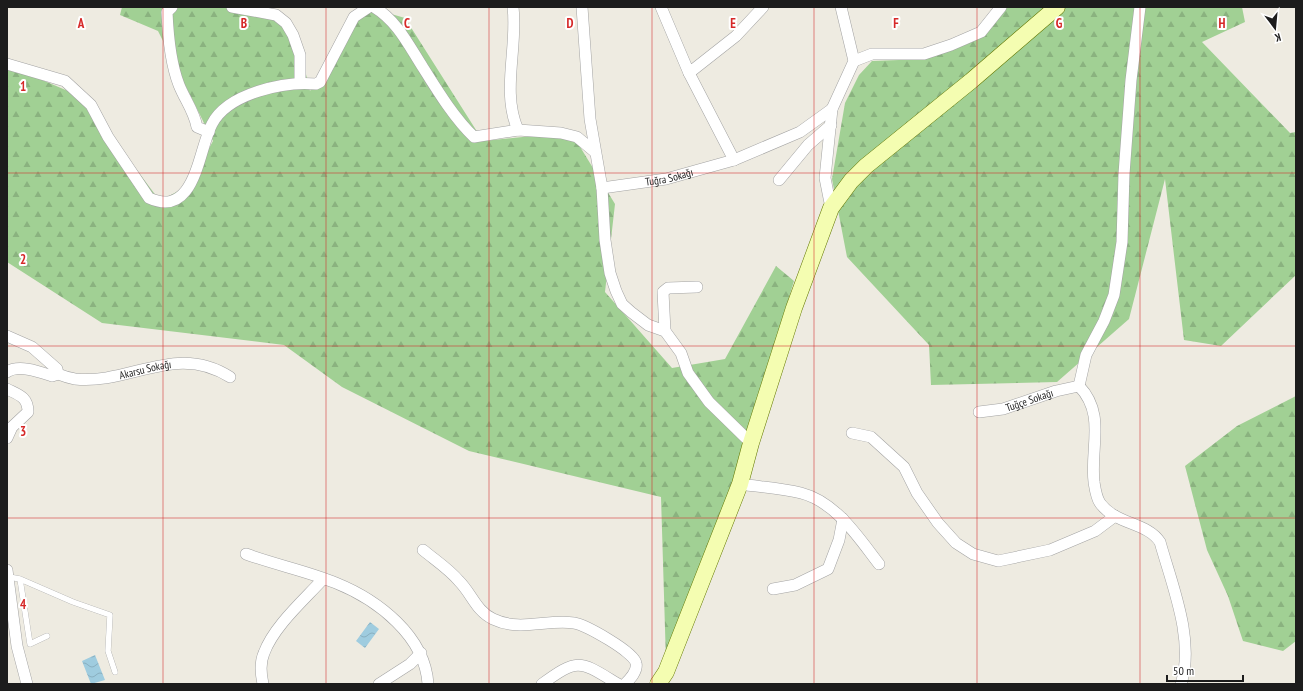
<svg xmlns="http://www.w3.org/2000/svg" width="1303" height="691" viewBox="0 0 1303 691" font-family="'PT Sans Narrow',sans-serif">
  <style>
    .forest { fill: url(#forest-firs) }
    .water { fill: url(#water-waves) }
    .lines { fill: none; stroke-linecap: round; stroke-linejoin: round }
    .lane-casing { stroke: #a3a3a3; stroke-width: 6 }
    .street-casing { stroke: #a3a3a3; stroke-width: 12 }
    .secondary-casing { stroke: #627700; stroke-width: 17 }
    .lane { stroke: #fff; stroke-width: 5.5 }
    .street { stroke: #fff; stroke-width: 11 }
    .secondary { stroke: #f4fdb1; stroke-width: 16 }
    .grid { fill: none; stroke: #d62828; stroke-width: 1; stroke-opacity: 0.55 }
    .labels { text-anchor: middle; stroke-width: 4; stroke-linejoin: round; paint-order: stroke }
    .street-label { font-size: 11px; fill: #1c1c1c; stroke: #fff }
    .grid-label { font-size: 13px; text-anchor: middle; font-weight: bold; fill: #d62828; stroke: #fff; stroke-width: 4; stroke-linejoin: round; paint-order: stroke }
  </style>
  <defs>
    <pattern id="forest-firs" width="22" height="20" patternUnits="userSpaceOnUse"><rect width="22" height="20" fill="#a1d094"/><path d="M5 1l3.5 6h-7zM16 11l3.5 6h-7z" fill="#8ab27f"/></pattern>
    <pattern id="water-waves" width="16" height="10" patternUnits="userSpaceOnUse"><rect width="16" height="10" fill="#9fccdf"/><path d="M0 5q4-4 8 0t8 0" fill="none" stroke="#88afbf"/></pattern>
  </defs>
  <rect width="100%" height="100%" fill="#eeebe1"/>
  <path class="forest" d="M 122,7 L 243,7 L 295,28 L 310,91 L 367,7 L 405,18 L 483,141 L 571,132 L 615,204 L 605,292 L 672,368 L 725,359 L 776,266 L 794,281 L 677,662 L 666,661 L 661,497 L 469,451 L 342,387 L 284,345 L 102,323 L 7,262 L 7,65 L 82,97 L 160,201 L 189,185 L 213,141 L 158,31 L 120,15 Z
    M 1004,7 L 1242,7 L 1245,22 L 1202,42 L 1290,133 L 1296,132 L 1296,275 L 1221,346 L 1184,340 L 1165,179 L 1129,319 L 1057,382 L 931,385 L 929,345 L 847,257 L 832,179 L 845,103 L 859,75 L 872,61 L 926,59 L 985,36 Z
    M 1296,396 L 1296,641 L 1283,651 L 1243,641 L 1228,596 L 1207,550 L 1185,466 L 1237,426 Z"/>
  <path class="water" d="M 370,622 L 379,629 L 365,648 L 356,641 Z
    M 95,655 L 105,680 L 91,684 L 82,661 Z"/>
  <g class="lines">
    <g class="lane-casing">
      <path id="lane" d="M 9,577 L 20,579 L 73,602 L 110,615 L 108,651 L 115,672
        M 20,579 L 30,644 L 47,636"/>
    </g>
    <g class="street-casing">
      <g id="street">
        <path d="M 172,7 L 167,12 C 168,36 170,62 179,85 C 185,100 194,111 197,127 L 209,132"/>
        <path d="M 232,7 L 276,15 L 286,23 L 293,35 L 300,55 L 300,83"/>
        <path d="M 374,7 C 397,21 408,44 422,66 C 437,90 454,118 474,137 L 518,130 L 561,133 L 577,137 L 595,152"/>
        <path d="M 513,7 C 518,47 501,92 518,130"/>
        <path d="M 582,7 L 590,119 L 602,188 L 605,240 L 610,273 L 616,291 L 622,304 L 631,312 L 648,325 L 665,331 L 681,353 L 688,373 L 709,402 L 751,443"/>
        <path d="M 661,7 L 689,73 L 736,36 L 763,7"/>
        <path d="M 854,61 L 872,54 L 924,54 L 951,45 L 981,32 L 1001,7"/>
        <path d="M 7,64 L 65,81 L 91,105 L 108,137 L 149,198 C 196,219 198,150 212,124 C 228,93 285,81 316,84 L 320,82 L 354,17 L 369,7"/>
        <path d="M 689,73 L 734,160"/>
        <path d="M 779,180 L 808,145 L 831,125"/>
        <path id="s1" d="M 602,188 L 666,179 L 734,160 L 800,132 L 832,109"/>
        <path d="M 831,208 L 825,178 L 832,109 L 854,61 L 841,7"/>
        <path d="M 665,331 L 663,292 L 668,288 L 697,287"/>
        <path d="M 7,336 L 32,347 L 57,369 L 58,374 L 52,376 C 40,372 19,364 7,372"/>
        <path id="s2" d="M 58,374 C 63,376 69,378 75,379 C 130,385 176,342 230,377"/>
        <path d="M 1079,386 L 1086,355 L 1104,321 L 1114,295 L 1122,242 L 1124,174 L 1131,80 L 1140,7"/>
        <path d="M 1079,386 C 1106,414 1090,447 1094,482 C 1095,488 1096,497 1100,503 C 1116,525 1147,522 1160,542 C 1172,585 1195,640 1181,684"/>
        <path d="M 7,389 C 19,395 28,397 28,412 L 12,427 L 7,438"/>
        <path id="s3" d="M 979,412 L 1003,409 L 1056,391 L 1079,386"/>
        <path d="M 852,433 L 871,437 L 904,467 L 917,493 L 938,523 L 956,543 L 973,554 L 998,561 L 1050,550 L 1095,531 L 1115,516"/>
        <path d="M 740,484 C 760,487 781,488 801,493 C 836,502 858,537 879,564"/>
        <path d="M 423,550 C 435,560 449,569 459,581 C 472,594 476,611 493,619 C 520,632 546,619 574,623 C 586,625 634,652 636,663 C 638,671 630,679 625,684"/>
        <path d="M 246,554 C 276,565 307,571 336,583 C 378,600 425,636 428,684"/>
        <path d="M 7,570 L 17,646 L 27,684"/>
        <path d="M 773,589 L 795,585 L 828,569 L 839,540 L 843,519"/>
        <path d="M 263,684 C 261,675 260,662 264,653 C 274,626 304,600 323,579"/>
        <path d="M 379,684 L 410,664 L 421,653"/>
        <path d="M 542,684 C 579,657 580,661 618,684"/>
      </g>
    </g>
    <g class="secondary-casing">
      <path id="secondary" d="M 658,684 L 666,672 L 740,484 L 751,443 L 794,308 L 831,208 L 851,181 L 866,166 L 971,81 L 1057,7"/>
    </g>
    <use href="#lane" class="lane"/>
    <use href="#street" class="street"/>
    <use href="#secondary" class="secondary"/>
  </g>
  <path class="grid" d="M 163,7 L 163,684M 326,7 L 326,684M 489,7 L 489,684M 652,7 L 652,684M 814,7 L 814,684M 977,7 L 977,684M 1140,7 L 1140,684M 7,173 L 1296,173M 7,346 L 1296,346M 7,518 L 1296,518"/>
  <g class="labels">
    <g class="street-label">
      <text dy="4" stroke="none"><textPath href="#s1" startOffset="68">Tuğra Sokağı</textPath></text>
      <text dy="4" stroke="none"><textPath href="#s2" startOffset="89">Akarsu Sokağı</textPath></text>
      <text dy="4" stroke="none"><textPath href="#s3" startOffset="52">Tuğçe Sokağı</textPath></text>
    </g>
  </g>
  <g class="grid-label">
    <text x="81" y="28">A</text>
    <text x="244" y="28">B</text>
    <text x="407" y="28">C</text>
    <text x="570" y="28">D</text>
    <text x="733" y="28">E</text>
    <text x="896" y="28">F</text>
    <text x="1059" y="28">G</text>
    <text x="1222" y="28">H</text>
    <text x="23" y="91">1</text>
    <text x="23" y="264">2</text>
    <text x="23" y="436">3</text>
    <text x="23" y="609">4</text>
  </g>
  <rect width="1303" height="691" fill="none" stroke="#1c1c1c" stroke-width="16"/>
  <g transform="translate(1275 28) rotate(164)" stroke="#ffffff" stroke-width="3" paint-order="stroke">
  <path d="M0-3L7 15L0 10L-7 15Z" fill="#1c1c1c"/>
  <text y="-6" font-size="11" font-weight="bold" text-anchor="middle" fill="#1c1c1c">K</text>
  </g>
  <path d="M1167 675v6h76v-6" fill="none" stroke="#1c1c1c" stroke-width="2"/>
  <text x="1173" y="675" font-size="12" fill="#1c1c1c" stroke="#ffffff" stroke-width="3" paint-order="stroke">50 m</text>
</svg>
